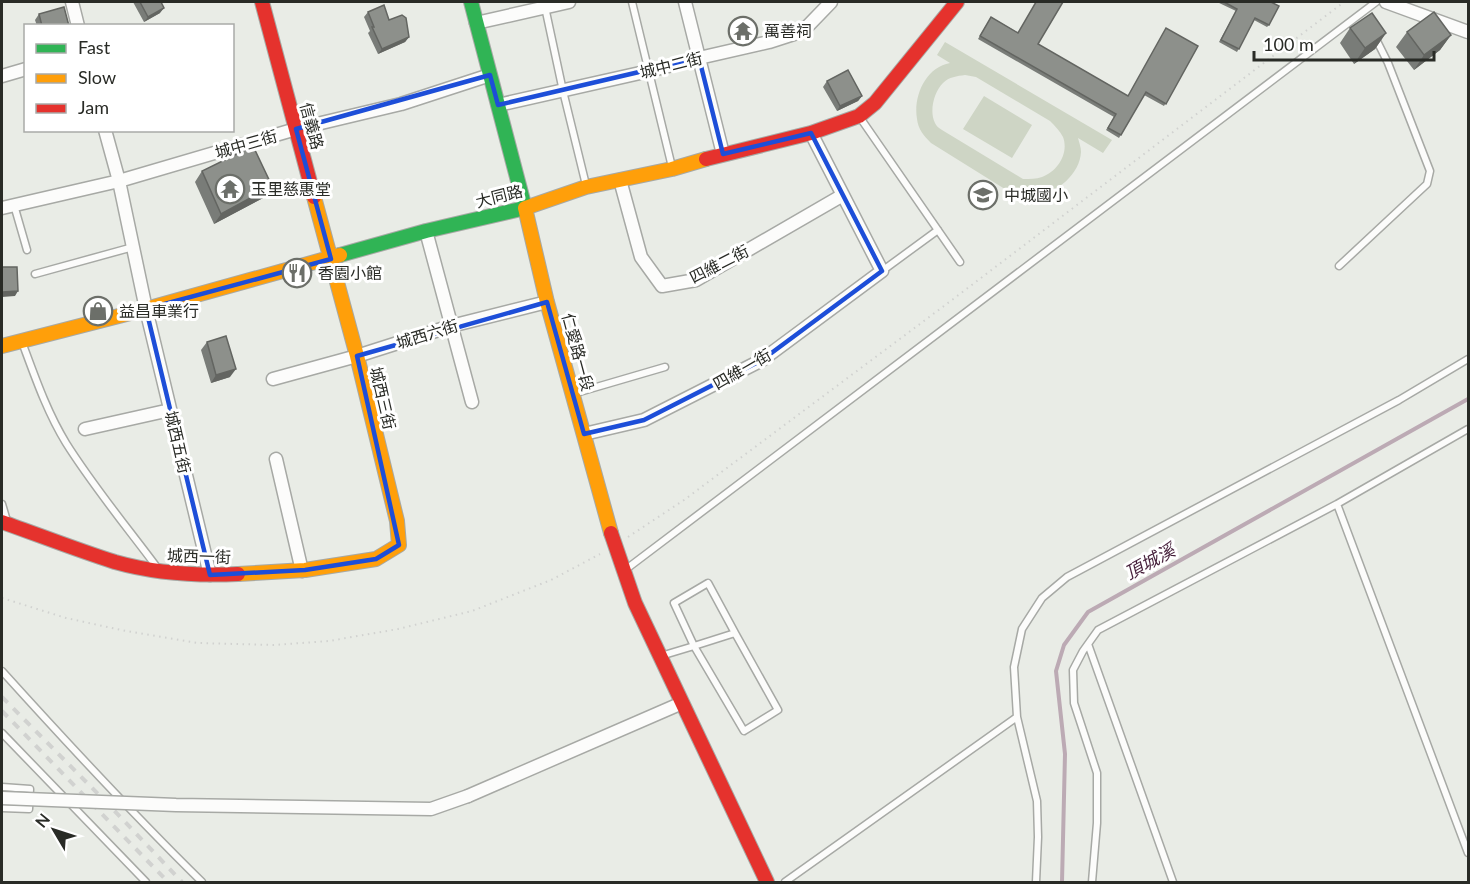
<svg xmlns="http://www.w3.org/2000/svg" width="1470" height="884" viewBox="0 0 1470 884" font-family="Lato,'Noto Sans TC',sans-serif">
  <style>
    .green { fill: #ced5c5; fill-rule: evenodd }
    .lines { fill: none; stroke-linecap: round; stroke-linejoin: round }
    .stream { stroke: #bcaab4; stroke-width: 4 }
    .lane-casing { stroke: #a7a9a5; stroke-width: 9 }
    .street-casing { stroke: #a7a9a5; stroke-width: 15 }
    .fast-casing { stroke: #a7a9a5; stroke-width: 16 }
    .slow-casing { stroke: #a7a9a5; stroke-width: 16 }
    .jam-casing { stroke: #a7a9a5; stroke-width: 16 }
    .path { stroke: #d1d2d0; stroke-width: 2; stroke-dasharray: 1.5 4.5; stroke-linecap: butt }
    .lane { stroke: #fcfcfb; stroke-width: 6 }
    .street { stroke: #fcfcfb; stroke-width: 12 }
    .fast { stroke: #30b455; stroke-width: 14 }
    .slow { stroke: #ff9f0a; stroke-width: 14 }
    .jam { stroke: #e5322d; stroke-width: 14 }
    .rail { stroke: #d1d2d0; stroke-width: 4; stroke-dasharray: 8 8; stroke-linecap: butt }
    .street-bridge-casing { stroke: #a7a9a5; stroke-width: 15; stroke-linecap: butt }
    .street-bridge { stroke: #fcfcfb; stroke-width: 12 }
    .wall { fill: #797c78 }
    .shaded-wall { fill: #636561 }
    .building { fill: #8d908b; stroke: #636561; stroke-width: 1.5 }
    .marked { fill: none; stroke: #1d4ed8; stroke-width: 4.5; stroke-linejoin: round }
    .labels { text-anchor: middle; stroke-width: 6; stroke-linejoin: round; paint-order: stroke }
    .poi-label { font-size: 16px; fill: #292b26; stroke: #fff; text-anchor: start }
    .street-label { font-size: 16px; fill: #292b26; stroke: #fff }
    .water-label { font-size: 18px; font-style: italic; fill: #451f3a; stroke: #fff }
  </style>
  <rect width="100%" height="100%" fill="#e9ece6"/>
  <path class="green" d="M 945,42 L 1112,140 L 1103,153 L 1078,138 C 1079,142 1081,147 1081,152 C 1080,174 1057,193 1036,196 C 1026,198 1017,195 1008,191 L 931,143 C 924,136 918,129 917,119 C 913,96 926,67 950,63 L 937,55 ZM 965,75 L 976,77 L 1050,121 C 1055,126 1060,131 1063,137 C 1069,153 1058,171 1042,177 C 1036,179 1030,179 1023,179 L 942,130 C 939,128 936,126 935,123 C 929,111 934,92 943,83 C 949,77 957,76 965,75 Z
    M 984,96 L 1032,125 L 1012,158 L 963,129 Z"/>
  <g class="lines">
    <path class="stream" d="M 1062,882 L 1065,754 L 1056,671 L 1064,645 L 1088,612 L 1468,399"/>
    <g class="lane-casing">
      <path id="lane" d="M 632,2 L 672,167
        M 545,7 L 563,91 L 586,185
        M 861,119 L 960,262
        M 14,205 L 27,250
        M 1339,266 L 1427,184 L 1430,171 L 1388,63 L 1375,37
        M 882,271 L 938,230
        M 35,274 L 133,247
        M 22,342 C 35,377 47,412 66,443 C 93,486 126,526 156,566
        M 576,393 L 665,367
        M 2,504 L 7,521
        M 1337,504 L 1468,853
        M 625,570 L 1376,2
        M 1088,644 L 1173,882
        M 664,655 L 694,646 L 744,731 L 778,710 L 735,633 L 694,646 L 674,603 L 708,583 L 735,633
        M 2,671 C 67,743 133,814 202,882
        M 2,733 L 146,882
        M 2,787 L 30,789 L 29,809 L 2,808
        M 785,882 L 1017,717
        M 1036,882 L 1038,837 L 1037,801 L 1017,717 L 1014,667 L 1022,629 L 1042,598 L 1067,577 L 1399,400 L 1468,359
        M 1092,882 L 1097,823 L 1097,773 L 1074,703 L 1073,670 L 1083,651 L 1098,630 L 1337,504 L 1468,429"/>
    </g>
    <g class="street-casing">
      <path id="street" d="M 72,2 L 78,26
        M 685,2 L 723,154
        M 1386,2 L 1468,32
        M 476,23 L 569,2
        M 2,76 L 26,69
        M 498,105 L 649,71 L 699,58 L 769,42 L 803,31 L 831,2
        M 105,130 L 119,181 L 146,309 L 210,575
        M 620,180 L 641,257 L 662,286 L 696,280 L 843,195
        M 2,208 L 119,181 L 296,129 L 401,104 L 490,75
        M 426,231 L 472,402
        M 273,379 L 357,356 L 451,326 L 547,302
        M 85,429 L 170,410
        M 584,434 L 644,420 L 762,360 L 882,271 L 811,133
        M 276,459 L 302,571
        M 468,796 L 682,703"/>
    </g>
    <g class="fast-casing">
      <path id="fast" d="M 340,255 L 426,231 L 525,208 L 471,2"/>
    </g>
    <g class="slow-casing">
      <path id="slow" d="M 2,346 L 146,309 L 340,255
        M 611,533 L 547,302 L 525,208 L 586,187 L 672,169 L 706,159
        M 238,574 L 305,570 L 376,559 L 399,545 L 397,521 L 357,356 L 314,197"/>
    </g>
    <g class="jam-casing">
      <path id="jam" d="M 262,2 L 314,197
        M 706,159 L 811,133 L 859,116 L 875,103 L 957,2
        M 2,522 C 39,535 77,550 115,562 C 154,573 197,576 238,574
        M 611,533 L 635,603 L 767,882"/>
    </g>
    <path class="path" d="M 628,537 L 684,500 L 952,300 L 1344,2
      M 2,598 L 66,618 L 126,631 L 198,643 L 274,645 L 329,641 L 398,629 L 472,611 L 551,580 L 600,554"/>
    <use href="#lane" class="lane"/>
    <use href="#street" class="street"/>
    <use href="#fast" class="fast"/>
    <use href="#slow" class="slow"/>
    <use href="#jam" class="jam"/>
    <path class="rail" d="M 2,697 L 109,805 L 182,882
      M 2,711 L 168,882"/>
    <g class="street-bridge-casing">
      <path id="street-bridge" d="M 2,798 L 176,805 L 431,809 L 468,796"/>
    </g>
    <use href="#street-bridge" class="street-bridge"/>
  </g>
  <path class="wall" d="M 133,2 L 161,2 L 160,13 L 144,22 Z
    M 1217,2 L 1271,2 L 1269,25 L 1267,27 L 1254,20 L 1237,52 L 1219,42 L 1236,11 Z
    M 368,12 L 389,20 L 409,37 L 405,42 L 378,54 L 368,33 L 370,31 L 364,17 Z
    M 39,14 L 69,26 L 37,26 L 35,20 Z
    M 991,17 L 1128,96 L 1198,46 L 1164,106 L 1144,95 L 1119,138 L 1106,130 L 1114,117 L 978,39 Z
    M 1350,28 L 1386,33 L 1375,49 L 1354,64 L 1340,43 Z
    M 1407,32 L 1451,35 L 1440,50 L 1414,70 L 1396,47 Z
    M 827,81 L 862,96 L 858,101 L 837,111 L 823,87 Z
    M 202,171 L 272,186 L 265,197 L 214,224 L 195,182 Z
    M 207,342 L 230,377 L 211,383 L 201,350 Z"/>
  <path class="shaded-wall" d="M 164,8 L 160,13 L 144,22 L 148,17 Z
    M 1386,33 L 1375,49 L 1354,64 L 1365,48 Z
    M 1451,35 L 1440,50 L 1414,70 L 1424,55 Z
    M 409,37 L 405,42 L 378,54 L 382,49 Z
    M 862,96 L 858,101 L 837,111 L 840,106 Z
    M 272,186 L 265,197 L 214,224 L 221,214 Z
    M 18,291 L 15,296 L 2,297 L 2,292 Z
    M 236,369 L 230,377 L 211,383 L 216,375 Z"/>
  <path class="building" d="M 140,2 L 161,2 L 164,8 L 148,17 Z
    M 1036,2 L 1063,2 L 1038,44 L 1128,96 L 1166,28 L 1198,46 L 1166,104 L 1146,92 L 1121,135 L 1108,128 L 1116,114 L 980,36 L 991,17 L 1018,33 Z
    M 1224,2 L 1271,2 L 1279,6 L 1269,25 L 1255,18 L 1239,49 L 1221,40 L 1237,9 Z
    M 384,5 L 389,20 L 402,15 L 406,18 L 409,37 L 382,49 L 372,27 L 374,27 L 368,12 Z
    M 64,7 L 69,26 L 42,26 L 39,14 Z
    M 1434,12 L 1451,35 L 1424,55 L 1407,32 Z
    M 1372,13 L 1386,33 L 1365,48 L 1350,28 Z
    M 848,70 L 862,96 L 840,106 L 827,81 Z
    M 253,146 L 272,186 L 221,214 L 202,171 Z
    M 2,267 L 17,267 L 18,291 L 2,292 Z
    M 226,336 L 236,369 L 216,375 L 207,342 Z"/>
  <path class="marked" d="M 699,58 L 723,154 L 811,133 L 882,271 L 762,360 L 644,420 L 584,434 L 547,302 L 357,356 L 399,545 L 376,559 L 305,570 L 210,575 L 146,309 L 331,259 L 296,129 L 490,75 L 498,105 Z"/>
  <defs>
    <g id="temple-ring" transform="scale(1.5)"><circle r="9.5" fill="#fff" stroke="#6c6f69" stroke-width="1.5"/><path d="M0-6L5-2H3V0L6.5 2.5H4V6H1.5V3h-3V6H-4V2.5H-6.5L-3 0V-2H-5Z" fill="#6c6f69"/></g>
    <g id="school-ring" transform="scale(1.5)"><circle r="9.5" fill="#fff" stroke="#6c6f69" stroke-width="1.5"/><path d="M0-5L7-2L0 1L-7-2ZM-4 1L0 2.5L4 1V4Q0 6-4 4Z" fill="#6c6f69"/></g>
    <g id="restaurant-ring" transform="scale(1.5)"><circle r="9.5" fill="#fff" stroke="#6c6f69" stroke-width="1.5"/><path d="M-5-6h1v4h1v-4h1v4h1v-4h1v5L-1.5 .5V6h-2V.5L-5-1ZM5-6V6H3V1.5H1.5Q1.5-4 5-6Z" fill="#6c6f69"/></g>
    <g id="shop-ring" transform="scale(1.5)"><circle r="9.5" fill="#fff" stroke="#6c6f69" stroke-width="1.5"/><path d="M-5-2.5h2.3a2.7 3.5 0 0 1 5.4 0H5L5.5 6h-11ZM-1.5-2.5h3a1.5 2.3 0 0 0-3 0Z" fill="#6c6f69"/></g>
  </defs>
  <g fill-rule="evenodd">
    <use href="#temple-ring" x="743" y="31"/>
    <use href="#temple-ring" x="230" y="189"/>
    <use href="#school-ring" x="983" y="195"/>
    <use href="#restaurant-ring" x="297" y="273"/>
    <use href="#shop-ring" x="98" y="311"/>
  </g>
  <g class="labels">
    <g class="poi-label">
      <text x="764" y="37">萬善祠</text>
      <text x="251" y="195">玉里慈惠堂</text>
      <text x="1004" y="201">中城國小</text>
      <text x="318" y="279">香園小館</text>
      <text x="119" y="317">益昌車業行</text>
    </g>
    <g class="street-label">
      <text transform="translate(671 65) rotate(-14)" y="6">城中二街</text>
      <text transform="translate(312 126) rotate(75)" y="6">信義路</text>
      <text transform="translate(246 144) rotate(-16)" y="6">城中三街</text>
      <text transform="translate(499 196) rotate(-14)" y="6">大同路</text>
      <text transform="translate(719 264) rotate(-27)" y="6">四維二街</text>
      <text transform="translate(427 334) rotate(-17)" y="6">城西六街</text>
      <text transform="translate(578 352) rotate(75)" y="6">仁愛路一段</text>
      <text transform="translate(742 369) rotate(-30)" y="6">四維一街</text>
      <text transform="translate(383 398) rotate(77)" y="6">城西三街</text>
      <text transform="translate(178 442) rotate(77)" y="6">城西五街</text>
      <text transform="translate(199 556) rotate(2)" y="6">城西一街</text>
    </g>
    <g class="water-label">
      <text transform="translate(1150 562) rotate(-29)" y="6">頂城溪</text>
    </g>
  </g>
  <rect width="1470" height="884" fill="none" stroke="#292b26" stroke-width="6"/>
  <rect x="24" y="24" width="210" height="108" fill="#ffffff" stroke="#a9aaa8" stroke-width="1.5"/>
  <rect x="36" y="44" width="30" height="9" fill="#30b455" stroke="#a9aaa8" stroke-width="1.5"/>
  <text x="78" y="54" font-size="18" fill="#292b26">Fast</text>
  <rect x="36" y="74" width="30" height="9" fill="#ff9f0a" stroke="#a9aaa8" stroke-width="1.5"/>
  <text x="78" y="84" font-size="18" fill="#292b26">Slow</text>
  <rect x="36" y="104" width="30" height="9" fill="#e5322d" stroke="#a9aaa8" stroke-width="1.5"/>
  <text x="78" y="114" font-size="18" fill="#292b26">Jam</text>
  <g transform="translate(54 830) rotate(309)" stroke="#ffffff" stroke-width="4.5" paint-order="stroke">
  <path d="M0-4.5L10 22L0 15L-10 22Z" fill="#292b26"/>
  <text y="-9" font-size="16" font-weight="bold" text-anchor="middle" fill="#292b26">N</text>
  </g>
  <path d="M1254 51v9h180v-9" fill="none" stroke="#292b26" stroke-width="3"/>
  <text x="1263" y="51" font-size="18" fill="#292b26" stroke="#ffffff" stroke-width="4.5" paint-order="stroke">100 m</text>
</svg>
